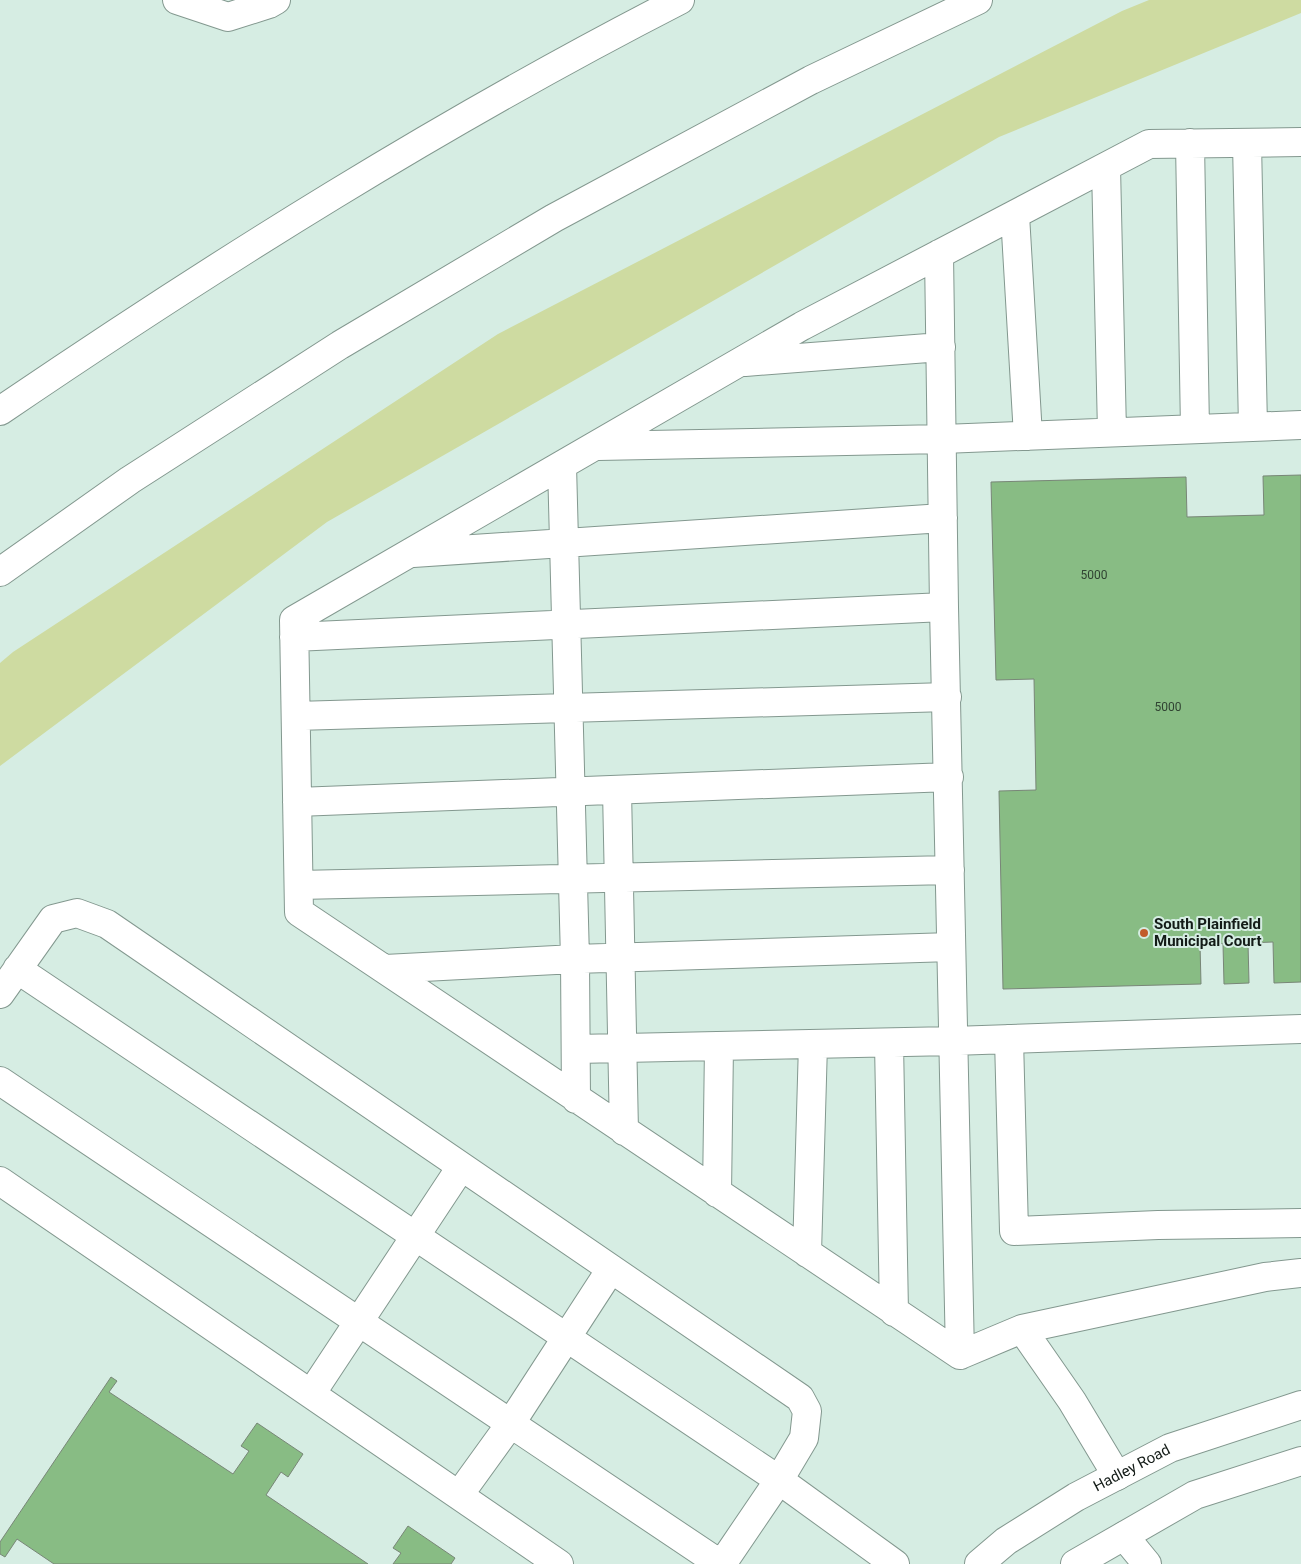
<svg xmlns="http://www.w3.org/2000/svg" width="1301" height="1564" viewBox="0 0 1301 1564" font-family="Roboto,sans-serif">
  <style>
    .green { fill: #cedba1 }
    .building { fill: #88bc84; stroke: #788677 }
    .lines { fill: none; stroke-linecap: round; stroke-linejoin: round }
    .minor-casing { stroke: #83988f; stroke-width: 30 }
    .major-casing { stroke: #83988f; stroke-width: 30 }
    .highway-casing { stroke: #83988f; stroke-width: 30 }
    .minor { stroke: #fff; stroke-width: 28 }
    .major { stroke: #fff; stroke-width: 28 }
    .highway { stroke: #fff; stroke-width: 28 }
    .poi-dot { fill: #c15c2a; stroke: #d6ede3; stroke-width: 2 }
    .labels { text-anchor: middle; stroke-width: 4; stroke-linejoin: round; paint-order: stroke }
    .number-label { font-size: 12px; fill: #304332 }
    .poi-label { font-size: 15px; font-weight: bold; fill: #131b17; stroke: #d6ede3; text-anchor: start }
    .street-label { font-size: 15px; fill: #131b17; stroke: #d6ede3 }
  </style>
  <rect width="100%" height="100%" fill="#d6ede3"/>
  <path class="green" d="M 1149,0 L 1301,0 L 1301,13 L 999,137 L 327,522 L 0,766 L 0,663 L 13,652 L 498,334 L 1122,11 Z"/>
  <path class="building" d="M 1301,475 L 1301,982 L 1274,983 L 1273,942 L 1248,943 L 1200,944 L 1201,984 L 1003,989 L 999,791 L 1036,790 L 1034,679 L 996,680 L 991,482 L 1186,477 L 1187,517 L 1264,515 L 1263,476 Z
    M 1235,943 L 1248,943 L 1249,983 L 1224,984 L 1223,944 Z
    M 111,1377 L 117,1381 L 109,1392 L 233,1474 L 249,1451 L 241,1446 L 257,1423 L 303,1454 L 288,1477 L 281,1472 L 266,1495 L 368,1564 L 54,1564 L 17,1539 L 5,1557 L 0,1554 L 0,1542 Z
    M 408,1526 L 455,1558 L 451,1564 L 393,1564 L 401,1553 L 393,1548 Z"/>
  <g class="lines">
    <g class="minor-casing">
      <path id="minor" d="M 177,0 L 228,17 L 269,4 L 276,0
        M 1190,143 L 1195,429
        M 1247,143 L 1253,427
        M 1106,167 L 1112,432
        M 1015,215 L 1028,436
        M 939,254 L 944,607 L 960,1355
        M 745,362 L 941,347
        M 598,446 L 943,439 L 1301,425
        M 562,465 L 575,959 L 576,1099
        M 413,553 L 943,518
        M 294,637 L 944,607
        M 296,716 L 947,697
        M 617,790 L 624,1131
        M 297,802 L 949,777
        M 299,885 L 950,870
        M 17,969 L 779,1480 L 895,1564
        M 385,969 L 575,959 L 951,947
        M 0,994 L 53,919 L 77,913 L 107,924 L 800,1398 L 807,1411 L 804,1438 L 779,1480 L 722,1564
        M 1009,1039 L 1014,1231 L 1158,1225 L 1301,1223
        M 889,1043 L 894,1312
        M 576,1049 L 953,1041 L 1301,1029
        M 0,1081 L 720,1564
        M 0,1181 L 559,1564
        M 717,1193 L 719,1046
        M 807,1253 L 813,1044
        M 1022,1329 L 1265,1277 L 1301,1273
        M 311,1394 L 461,1167
        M 1117,1476 L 1072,1401 L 1022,1329 L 960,1355 L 299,912 L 294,620 L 802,326 L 1149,144 L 1301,142
        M 459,1495 L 511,1423 L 611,1269
        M 1124,1536 L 1147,1564"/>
    </g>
    <g class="major-casing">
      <g id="major">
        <path id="s1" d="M 979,1564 L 1006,1541 L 1076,1497 L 1170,1448 L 1301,1405"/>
        <path d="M 1075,1564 L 1195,1495 L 1301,1461"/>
      </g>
    </g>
    <g class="highway-casing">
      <path id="highway" d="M 0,411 C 219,262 444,121 680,0
        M 0,572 L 130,480 L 340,345 L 554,218 L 811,80 L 978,0"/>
    </g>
    <use href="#minor" class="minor"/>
    <use href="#major" class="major"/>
    <use href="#highway" class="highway"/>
  </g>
  <circle class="poi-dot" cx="1144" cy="933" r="5"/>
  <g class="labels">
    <g class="number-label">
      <text x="1094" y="579">5000</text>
      <text x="1168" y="711">5000</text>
    </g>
    <g class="poi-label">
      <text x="1154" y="929">South Plainfield<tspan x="1154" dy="17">Municipal Court</tspan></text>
    </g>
    <g class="street-label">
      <text dy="5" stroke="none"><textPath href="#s1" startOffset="181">Hadley Road</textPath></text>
    </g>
  </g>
</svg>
